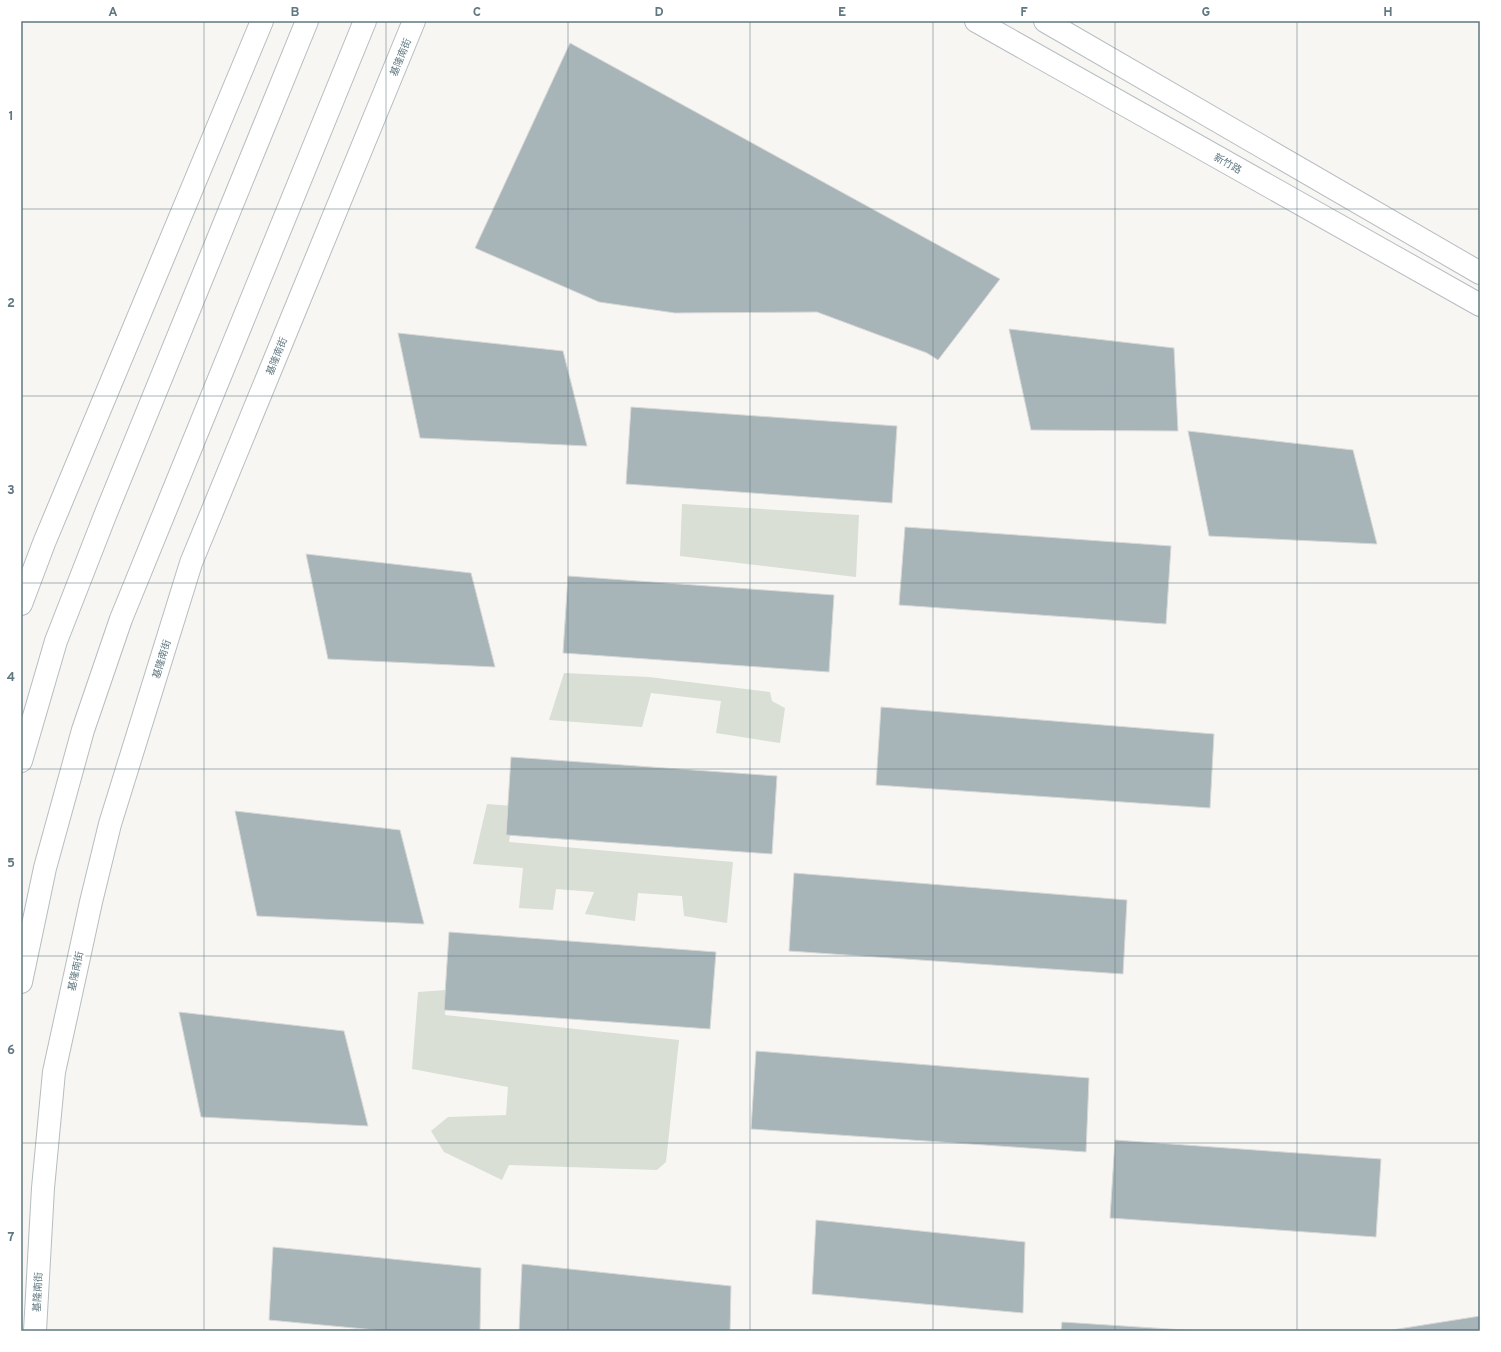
<svg xmlns="http://www.w3.org/2000/svg" width="1501" height="1352" viewBox="0 0 1501 1352" font-family="Overpass,'Noto Sans SC',sans-serif">
  <style>
    .green { fill: #d9dfd4 }
    .building { fill: #a7b4b8; stroke: #d8d8d6 }
    .lines { fill: none; stroke-linecap: round; stroke-linejoin: round }
    .secondary-casing { stroke: #b6bdc0; stroke-width: 24 }
    .secondary { stroke: #fff; stroke-width: 22 }
    .grid { fill: none; stroke: #5f7881; stroke-width: 1; stroke-opacity: 0.55 }
    .labels { text-anchor: middle; stroke-width: 4; stroke-linejoin: round; paint-order: stroke }
    .street-label { font-size: 10px; fill: #5f7881; stroke: #fff }
    .neatline { fill: none; stroke: #5f7881; stroke-width: 1.5 }
    .grid-label { font-size: 13px; text-anchor: middle; font-weight: bold; fill: #5f7881 }
  </style>
  <rect width="100%" height="100%" fill="#f7f6f3"/>
  <path class="green" d="M 682,504 L 859,515 L 856,577 L 680,556 Z
    M 564,673 L 649,677 L 770,692 L 772,701 L 785,708 L 780,743 L 716,733 L 721,701 L 651,693 L 642,727 L 549,720 Z
    M 487,804 L 514,806 L 509,842 L 733,862 L 727,923 L 684,916 L 682,896 L 638,893 L 635,921 L 585,914 L 594,892 L 556,889 L 553,910 L 519,908 L 523,868 L 473,864 Z
    M 446,990 L 445,1015 L 679,1040 L 666,1162 L 657,1170 L 509,1165 L 502,1180 L 444,1152 L 431,1131 L 448,1117 L 506,1115 L 508,1087 L 412,1069 L 418,992 Z"/>
  <path class="building" d="M 570,43 L 1000,279 L 938,360 L 927,353 L 817,312 L 675,313 L 599,302 L 475,248 Z
    M 1009,329 L 1174,348 L 1178,431 L 1031,430 Z
    M 398,333 L 563,351 L 587,446 L 420,438 Z
    M 631,407 L 897,426 L 892,503 L 626,484 Z
    M 1188,431 L 1353,450 L 1377,544 L 1209,536 Z
    M 905,527 L 1171,546 L 1166,624 L 899,605 Z
    M 306,554 L 471,573 L 495,667 L 328,659 Z
    M 568,576 L 834,595 L 829,672 L 563,653 Z
    M 881,707 L 1214,734 L 1210,808 L 876,785 Z
    M 511,757 L 777,776 L 772,854 L 506,835 Z
    M 235,811 L 400,830 L 424,924 L 257,916 Z
    M 794,873 L 1127,900 L 1123,974 L 789,951 Z
    M 449,932 L 716,952 L 710,1029 L 444,1010 Z
    M 179,1012 L 344,1031 L 368,1126 L 201,1117 Z
    M 756,1051 L 1089,1078 L 1086,1152 L 751,1129 Z
    M 1115,1140 L 1381,1159 L 1376,1237 L 1110,1218 Z
    M 816,1220 L 1025,1242 L 1023,1313 L 812,1294 Z
    M 273,1247 L 481,1268 L 480,1331 L 386,1331 L 269,1320 Z
    M 522,1264 L 731,1286 L 730,1331 L 519,1331 Z
    M 1480,1316 L 1480,1331 L 1392,1330 Z
    M 1062,1322 L 1200,1331 L 1061,1331 Z"/>
  <g class="lines">
    <g class="secondary-casing">
      <path id="secondary" d="M 976,21 L 1480,305
        M 1045,21 L 1480,273
        M 21,604 L 44,543 L 262,21
        M 21,761 L 56,641 L 106,513 L 307,21
        M 21,982 L 45,868 L 83,730 L 121,619 L 365,21
        M 35,1331 L 43,1188 L 54,1072 L 91,902 L 110,824 L 191,563 L 414,21"/>
    </g>
    <use href="#secondary" class="secondary"/>
  </g>
  <path class="grid" d="M 204,21 L 204,1331M 386,21 L 386,1331M 568,21 L 568,1331M 750,21 L 750,1331M 933,21 L 933,1331M 1115,21 L 1115,1331M 1297,21 L 1297,1331M 21,209 L 1480,209M 21,396 L 1480,396M 21,583 L 1480,583M 21,769 L 1480,769M 21,956 L 1480,956M 21,1143 L 1480,1143"/>
  <g class="labels">
    <g class="street-label">
      <text transform="translate(400 57) rotate(-68)" y="4">基隆南街</text>
      <text transform="translate(1228 163) rotate(29)" y="4">新竹路</text>
      <text transform="translate(276 356) rotate(-68)" y="4">基隆南街</text>
      <text transform="translate(161 659) rotate(-73)" y="4">基隆南街</text>
      <text transform="translate(75 971) rotate(-78)" y="4">基隆南街</text>
      <text transform="translate(37 1292) rotate(-87)" y="4">基隆南街</text>
    </g>
  </g>
  <rect width="1501" height="1352" fill="none" stroke="#ffffff" stroke-width="44"/>
  <rect x="22" y="22" width="1457" height="1308" class="neatline"/>
  <g class="grid-label">
    <text x="113" y="16">A</text>
    <text x="295" y="16">B</text>
    <text x="477" y="16">C</text>
    <text x="659" y="16">D</text>
    <text x="842" y="16">E</text>
    <text x="1024" y="16">F</text>
    <text x="1206" y="16">G</text>
    <text x="1388" y="16">H</text>
    <text x="11" y="120">1</text>
    <text x="11" y="307">2</text>
    <text x="11" y="494">3</text>
    <text x="11" y="681">4</text>
    <text x="11" y="867">5</text>
    <text x="11" y="1054">6</text>
    <text x="11" y="1241">7</text>
  </g>
</svg>
